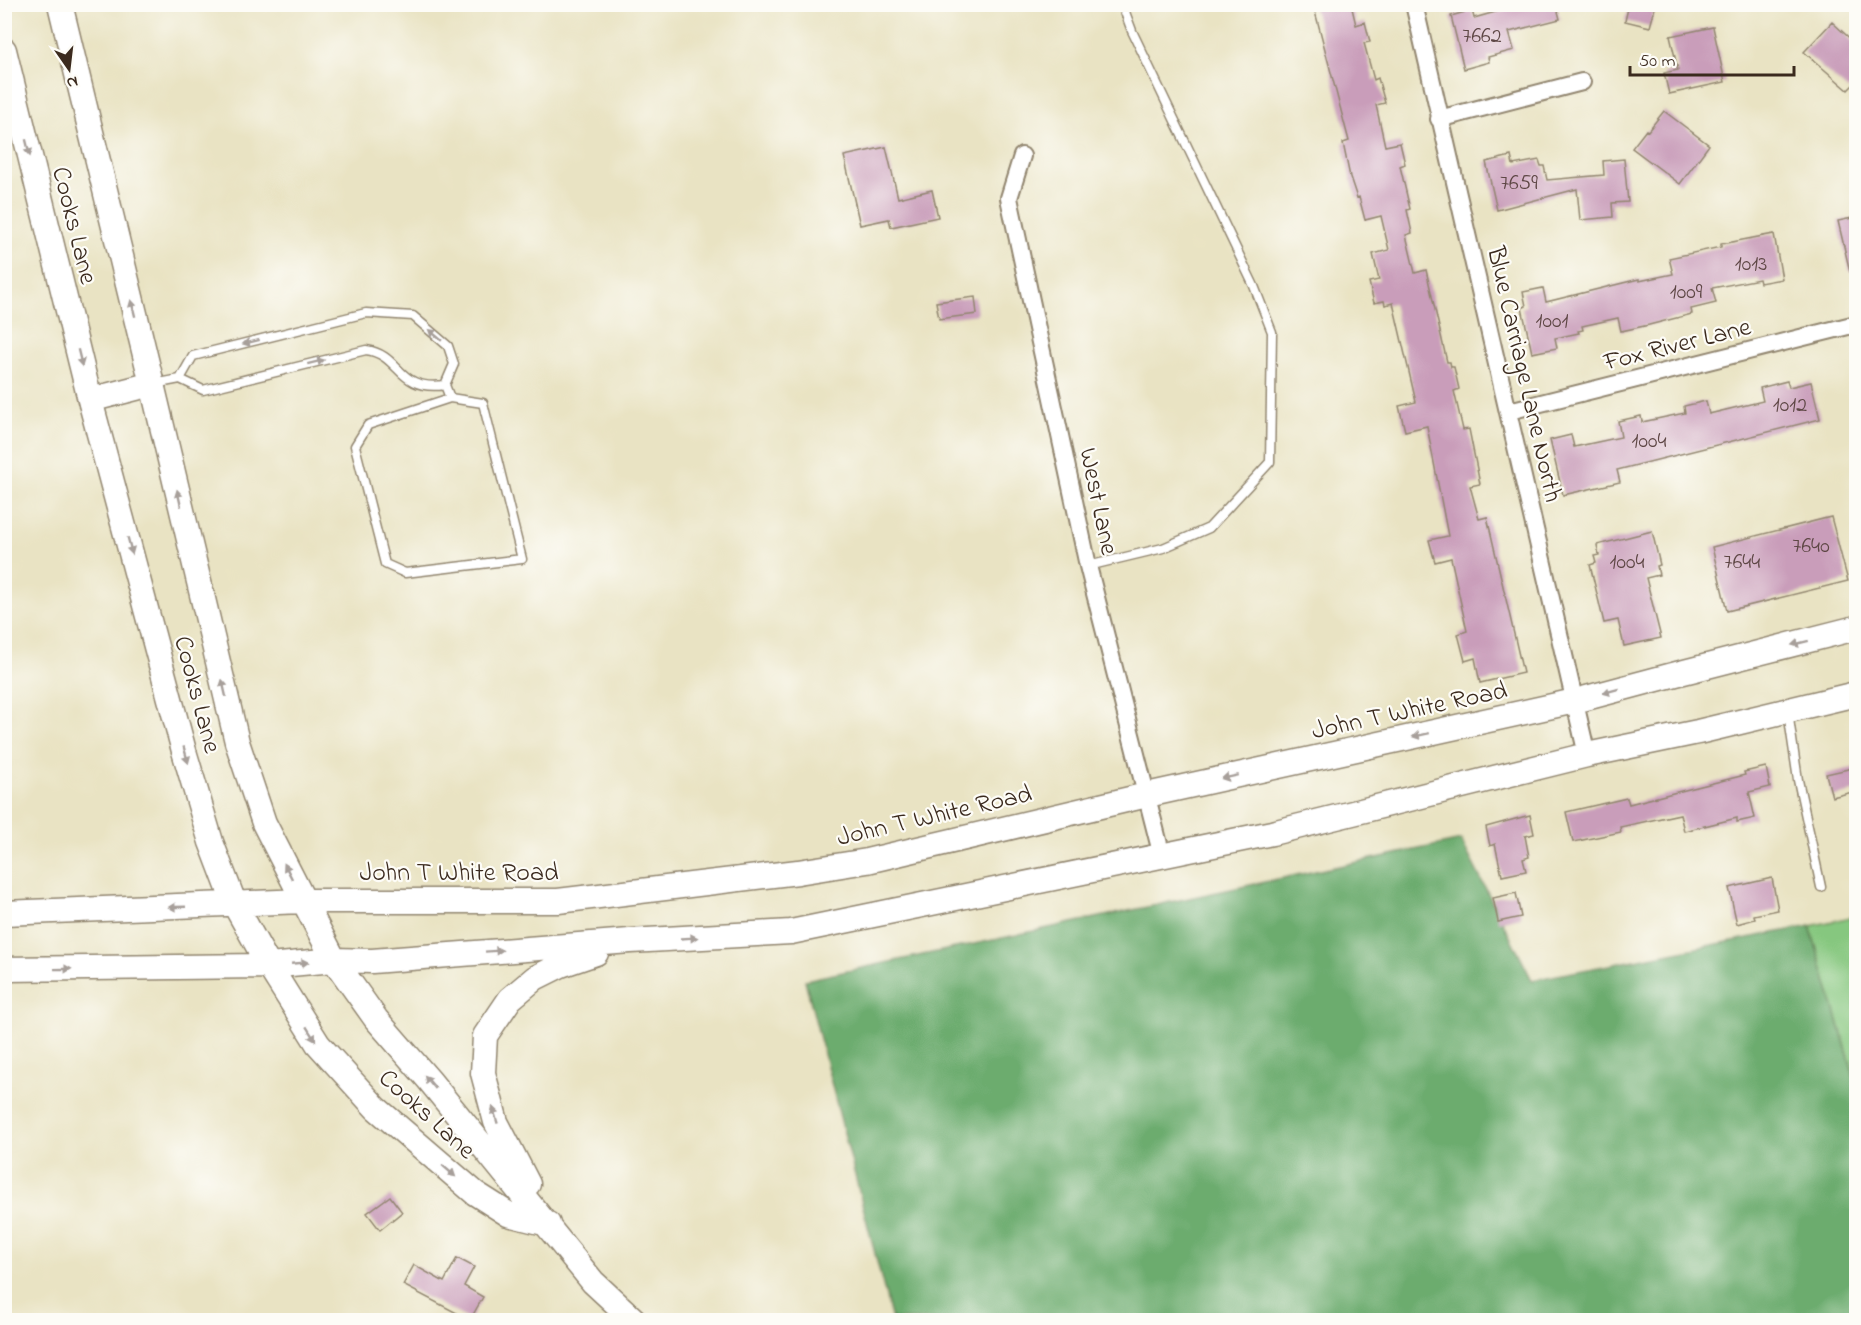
<svg xmlns="http://www.w3.org/2000/svg" width="1861" height="1325" viewBox="0 0 1861 1325" font-family="'Indie Flower',sans-serif">
  <style>
    .green { fill: #86c77f; stroke: #60784e; stroke-width: 1.5 }
    .forest { fill: #6cac6e; stroke: #546b46; stroke-width: 1.5 }
    .building { fill: #c99dba }
    .lines { fill: none; stroke-linecap: round; stroke-linejoin: round }
    .lane-casing { stroke: #928670; stroke-width: 11 }
    .street-casing { stroke: #928670; stroke-width: 20 }
    .secondary-casing { stroke: #928670; stroke-width: 27 }
    .lane { stroke: #fff; stroke-width: 8 }
    .street { stroke: #fff; stroke-width: 16 }
    .secondary { stroke: #fff; stroke-width: 24 }
    .oneway { fill: #a79f9a }
    .labels { text-anchor: middle; stroke-width: 4.5; stroke-linejoin: round; paint-order: stroke }
    .number-label { font-size: 22px; fill: #5e4745 }
    .street-label { font-size: 26px; fill: #3b2a1e; stroke: #fdfcf7 }
  </style>
  <rect width="100%" height="100%" fill="#fdfcf7"/>
  <filter id="ink" filterUnits="userSpaceOnUse"><feTurbulence type="fractalNoise" baseFrequency=".0167" numOctaves="2"/><feDisplacementMap in="SourceGraphic" scale="12" xChannelSelector="R" yChannelSelector="G"/><feConvolveMatrix kernelMatrix="1 2 1 2 8 2 1 2 1" color-interpolation-filters="sRGB"/></filter>
  <filter id="wash" filterUnits="userSpaceOnUse"><feTurbulence type="fractalNoise" baseFrequency=".008" numOctaves="4" result="noise"/><feDisplacementMap in="SourceGraphic" scale="24" xChannelSelector="R" yChannelSelector="G"/><feGaussianBlur stdDeviation="1.35" result="paint"/><feColorMatrix in="noise" values="0 0 0 0 0 0 0 0 0 0 0 0 0 0 0 0 0 1.4 0 .05"/><feComposite in="paint" operator="in"/></filter>
  <g filter="url(#wash)">
    <rect width="100%" height="100%" fill="#e9e3c3"/>
    <path class="green" d="M 1856,916 L 1856,1082 L 1810,926 Z"/>
    <path class="forest" d="M 1461,840 L 1532,980 L 1810,926 L 1856,1082 L 1856,1320 L 892,1320 L 805,980 Z"/>
    <g id="blocks">
      <path class="building" d="M 1313,4 L 1351,4 L 1356,25 L 1365,22 L 1370,42 L 1364,43 L 1374,80 L 1378,78 L 1385,103 L 1376,105 L 1385,146 L 1400,143 L 1405,164 L 1400,166 L 1410,209 L 1407,210 L 1412,233 L 1406,235 L 1415,273 L 1426,270 L 1447,362 L 1450,362 L 1451,367 L 1454,367 L 1459,389 L 1454,391 L 1463,430 L 1469,429 L 1480,484 L 1470,486 L 1479,519 L 1487,517 L 1523,673 L 1480,683 L 1475,658 L 1465,661 L 1458,634 L 1467,631 L 1451,558 L 1435,562 L 1429,540 L 1448,536 L 1427,426 L 1405,431 L 1399,406 L 1416,402 L 1393,303 L 1385,305 L 1384,301 L 1374,303 L 1369,282 L 1379,280 L 1373,254 L 1389,250 L 1381,216 L 1365,220 L 1359,197 L 1357,198 L 1350,177 L 1343,143 L 1349,141 Z
        M 1524,4 L 1556,4 L 1560,19 L 1509,32 L 1514,50 L 1488,57 L 1489,62 L 1464,69 L 1451,16 L 1472,10 L 1474,18 Z
        M 1629,4 L 1656,4 L 1650,27 L 1625,21 Z
        M 1832,22 L 1857,45 L 1857,81 L 1848,90 L 1804,52 Z
        M 1713,27 L 1725,82 L 1669,94 L 1664,73 L 1678,70 L 1670,36 Z
        M 1664,111 L 1709,145 L 1680,184 L 1632,148 L 1646,130 L 1648,131 Z
        M 886,147 L 898,198 L 932,190 L 938,217 L 891,227 L 889,219 L 860,225 L 844,156 Z
        M 1511,156 L 1513,165 L 1539,160 L 1541,166 L 1544,166 L 1547,180 L 1604,175 L 1603,161 L 1624,159 L 1628,202 L 1612,203 L 1613,217 L 1580,220 L 1577,189 L 1497,210 L 1486,162 Z
        M 1857,217 L 1857,271 L 1850,272 L 1838,221 Z
        M 1774,234 L 1782,279 L 1760,283 L 1759,279 L 1712,288 L 1716,303 L 1691,309 L 1692,314 L 1649,325 L 1621,331 L 1618,318 L 1582,326 L 1583,330 L 1578,331 L 1579,333 L 1555,338 L 1557,348 L 1532,353 L 1522,308 L 1526,306 L 1523,292 L 1543,288 L 1546,302 L 1639,279 L 1639,281 L 1673,274 L 1669,258 L 1721,247 L 1721,244 Z
        M 975,297 L 977,314 L 939,319 L 936,302 Z
        M 1787,381 L 1789,387 L 1811,382 L 1820,419 L 1617,470 L 1620,482 L 1563,495 L 1550,440 L 1571,435 L 1574,447 L 1621,437 L 1618,421 L 1641,416 L 1642,422 L 1685,413 L 1684,406 L 1706,401 L 1709,414 L 1763,401 L 1760,388 Z
        M 1831,517 L 1848,581 L 1727,611 L 1712,547 Z
        M 1652,531 L 1660,565 L 1657,566 L 1659,575 L 1646,578 L 1661,638 L 1624,646 L 1618,620 L 1604,623 L 1590,565 L 1596,563 L 1594,556 L 1599,555 L 1597,545 Z
        M 1766,767 L 1770,787 L 1749,792 L 1755,818 L 1737,822 L 1737,818 L 1684,831 L 1680,814 L 1620,827 L 1621,832 L 1573,842 L 1566,812 L 1627,798 L 1629,804 L 1745,775 L 1744,772 Z
        M 1857,767 L 1857,791 L 1832,797 L 1826,774 Z
        M 1530,815 L 1534,834 L 1525,836 L 1529,857 L 1523,859 L 1526,871 L 1502,876 L 1495,844 L 1490,846 L 1486,827 Z
        M 1772,878 L 1778,910 L 1754,915 L 1755,919 L 1737,924 L 1729,888 Z
        M 1516,893 L 1521,917 L 1498,922 L 1493,898 Z
        M 390,1196 L 402,1212 L 380,1230 L 367,1213 Z
        M 457,1258 L 474,1267 L 464,1286 L 483,1297 L 470,1320 L 403,1285 L 414,1265 L 444,1282 Z"/>
    </g>
  </g>
  <g filter="url(#ink)">
    <use href="#blocks" fill-opacity="0" stroke="#928670" stroke-width="1.5"/>
    <g class="lines">
      <g class="lane-casing">
        <path id="lane" d="M 180,379 L 193,356 L 366,313 L 413,316 L 448,346 L 454,364 L 445,385 L 450,398
          M 154,384 L 180,379 L 203,390 L 366,350 C 402,355 396,392 445,385
          M 450,398 L 483,403 L 522,559 L 405,573 L 385,564 L 355,446 L 368,425 Z
          M 1088,566 L 1163,548 L 1209,528 L 1270,462 L 1272,332 L 1254,286 L 1132,31 L 1122,4
          M 1788,712 L 1798,780 L 1821,887"/>
      </g>
      <g class="street-casing">
        <path id="street" d="M 1414,4 L 1587,755
          M 1439,119 L 1582,82
          M 4,126 L 21,121
          M 1022,156 L 1009,198 L 1088,566 L 1162,856
          M 1509,411 L 1856,324"/>
      </g>
      <g class="secondary-casing">
        <path id="secondary" d="M 60,4 L 152,384 L 237,742 L 264,823 L 334,960 L 376,1019 L 429,1080 L 593,1282 L 634,1320
          M 4,50 L 90,400 L 184,751 L 211,842 L 235,905 L 269,966 L 318,1044 L 376,1108 L 475,1193 L 508,1214 L 548,1224
          M 90,400 L 152,384
          M 4,913 L 303,901 L 558,901 L 798,872 L 867,861 L 1147,795 L 1575,701 L 1680,673 L 1856,628
          M 4,969 L 269,966 L 334,960 L 372,961 L 630,941 L 791,932 L 1272,833 L 1587,755 L 1698,732 L 1856,694
          M 528,1184 L 496,1122 L 483,1073 L 485,1036 L 510,999 L 535,978 L 561,965 L 596,953"/>
      </g>
      <use href="#lane" class="lane"/>
      <use href="#street" class="street"/>
      <use href="#secondary" class="secondary"/>
    </g>
    <defs><path id="oneway-solid" d="M-6-.8H1V-3.2L6.5 0L1 3.2V.8H-6Z" transform="scale(1.5)"/></defs>
    <g class="oneway">
      <use href="#oneway-solid" transform="translate(28 148) rotate(76)"/>
      <use href="#oneway-solid" transform="translate(133 308) rotate(-104)"/>
      <use href="#oneway-solid" transform="translate(435 335) rotate(-140)"/>
      <use href="#oneway-solid" transform="translate(251 342) rotate(166)"/>
      <use href="#oneway-solid" transform="translate(80 358) rotate(76)"/>
      <use href="#oneway-solid" transform="translate(316 362) rotate(-14)"/>
      <use href="#oneway-solid" transform="translate(179 498) rotate(-103)"/>
      <use href="#oneway-solid" transform="translate(130 546) rotate(75)"/>
      <use href="#oneway-solid" transform="translate(1800 643) rotate(166)"/>
      <use href="#oneway-solid" transform="translate(224 688) rotate(-103)"/>
      <use href="#oneway-solid" transform="translate(1611 691) rotate(165)"/>
      <use href="#oneway-solid" transform="translate(1421 735) rotate(168)"/>
      <use href="#oneway-solid" transform="translate(186 755) rotate(74)"/>
      <use href="#oneway-solid" transform="translate(1230 777) rotate(168)"/>
      <use href="#oneway-solid" transform="translate(288 871) rotate(-117)"/>
      <use href="#oneway-solid" transform="translate(177 907) rotate(178)"/>
      <use href="#oneway-solid" transform="translate(689 938) rotate(-3)"/>
      <use href="#oneway-solid" transform="translate(494 951) rotate(-4)"/>
      <use href="#oneway-solid" transform="translate(300 963) rotate(-5)"/>
      <use href="#oneway-solid" transform="translate(63 969) rotate(-1)"/>
      <use href="#oneway-solid" transform="translate(311 1034) rotate(58)"/>
      <use href="#oneway-solid" transform="translate(430 1082) rotate(-130)"/>
      <use href="#oneway-solid" transform="translate(495 1115) rotate(-107)"/>
      <use href="#oneway-solid" transform="translate(449 1171) rotate(41)"/>
    </g>
  </g>
  <g class="labels">
    <g class="number-label">
      <text x="1482" y="42">7662</text>
      <text x="1519" y="189">7659</text>
      <text x="1751" y="270">1013</text>
      <text x="1686" y="298">1009</text>
      <text x="1552" y="327">1001</text>
      <text x="1790" y="411">1012</text>
      <text x="1649" y="447">1004</text>
      <text x="1811" y="552">7640</text>
      <text x="1627" y="568">1004</text>
      <text x="1742" y="568">7644</text>
    </g>
    <g class="street-label">
      <text transform="translate(76 225) rotate(76)" y="9">Cooks Lane</text>
      <text transform="translate(1677 343) rotate(-14)" y="9">Fox River Lane</text>
      <text transform="translate(1526 374) rotate(77)" y="9">Blue Carriage Lane North</text>
      <text transform="translate(1100 501) rotate(78)" y="9">West Lane</text>
      <text transform="translate(199 694) rotate(75)" y="9">Cooks Lane</text>
      <text transform="translate(1409 709) rotate(-12)" y="9">John T White Road</text>
      <text transform="translate(934 814) rotate(-13)" y="9">John T White Road</text>
      <text x="459" y="880">John T White Road</text>
      <text transform="translate(428 1113) rotate(42)" y="9">Cooks Lane</text>
    </g>
  </g>
  <rect width="1861" height="1325" fill="none" stroke="#fdfcf7" stroke-width="24"/>
  <g transform="translate(69 69) rotate(166)" stroke="#fdfcf7" stroke-width="4.5" paint-order="stroke">
  <path d="M0-4.5L10 22L0 15L-10 22Z" fill="#3b2a1e"/>
  <text y="-9" font-size="16" font-weight="bold" text-anchor="middle" fill="#3b2a1e">N</text>
  </g>
  <path d="M1630 66v9h164v-9" fill="none" stroke="#3b2a1e" stroke-width="3"/>
  <text x="1639" y="66" font-size="18" fill="#3b2a1e" stroke="#fdfcf7" stroke-width="4.5" paint-order="stroke">50 m</text>
</svg>
